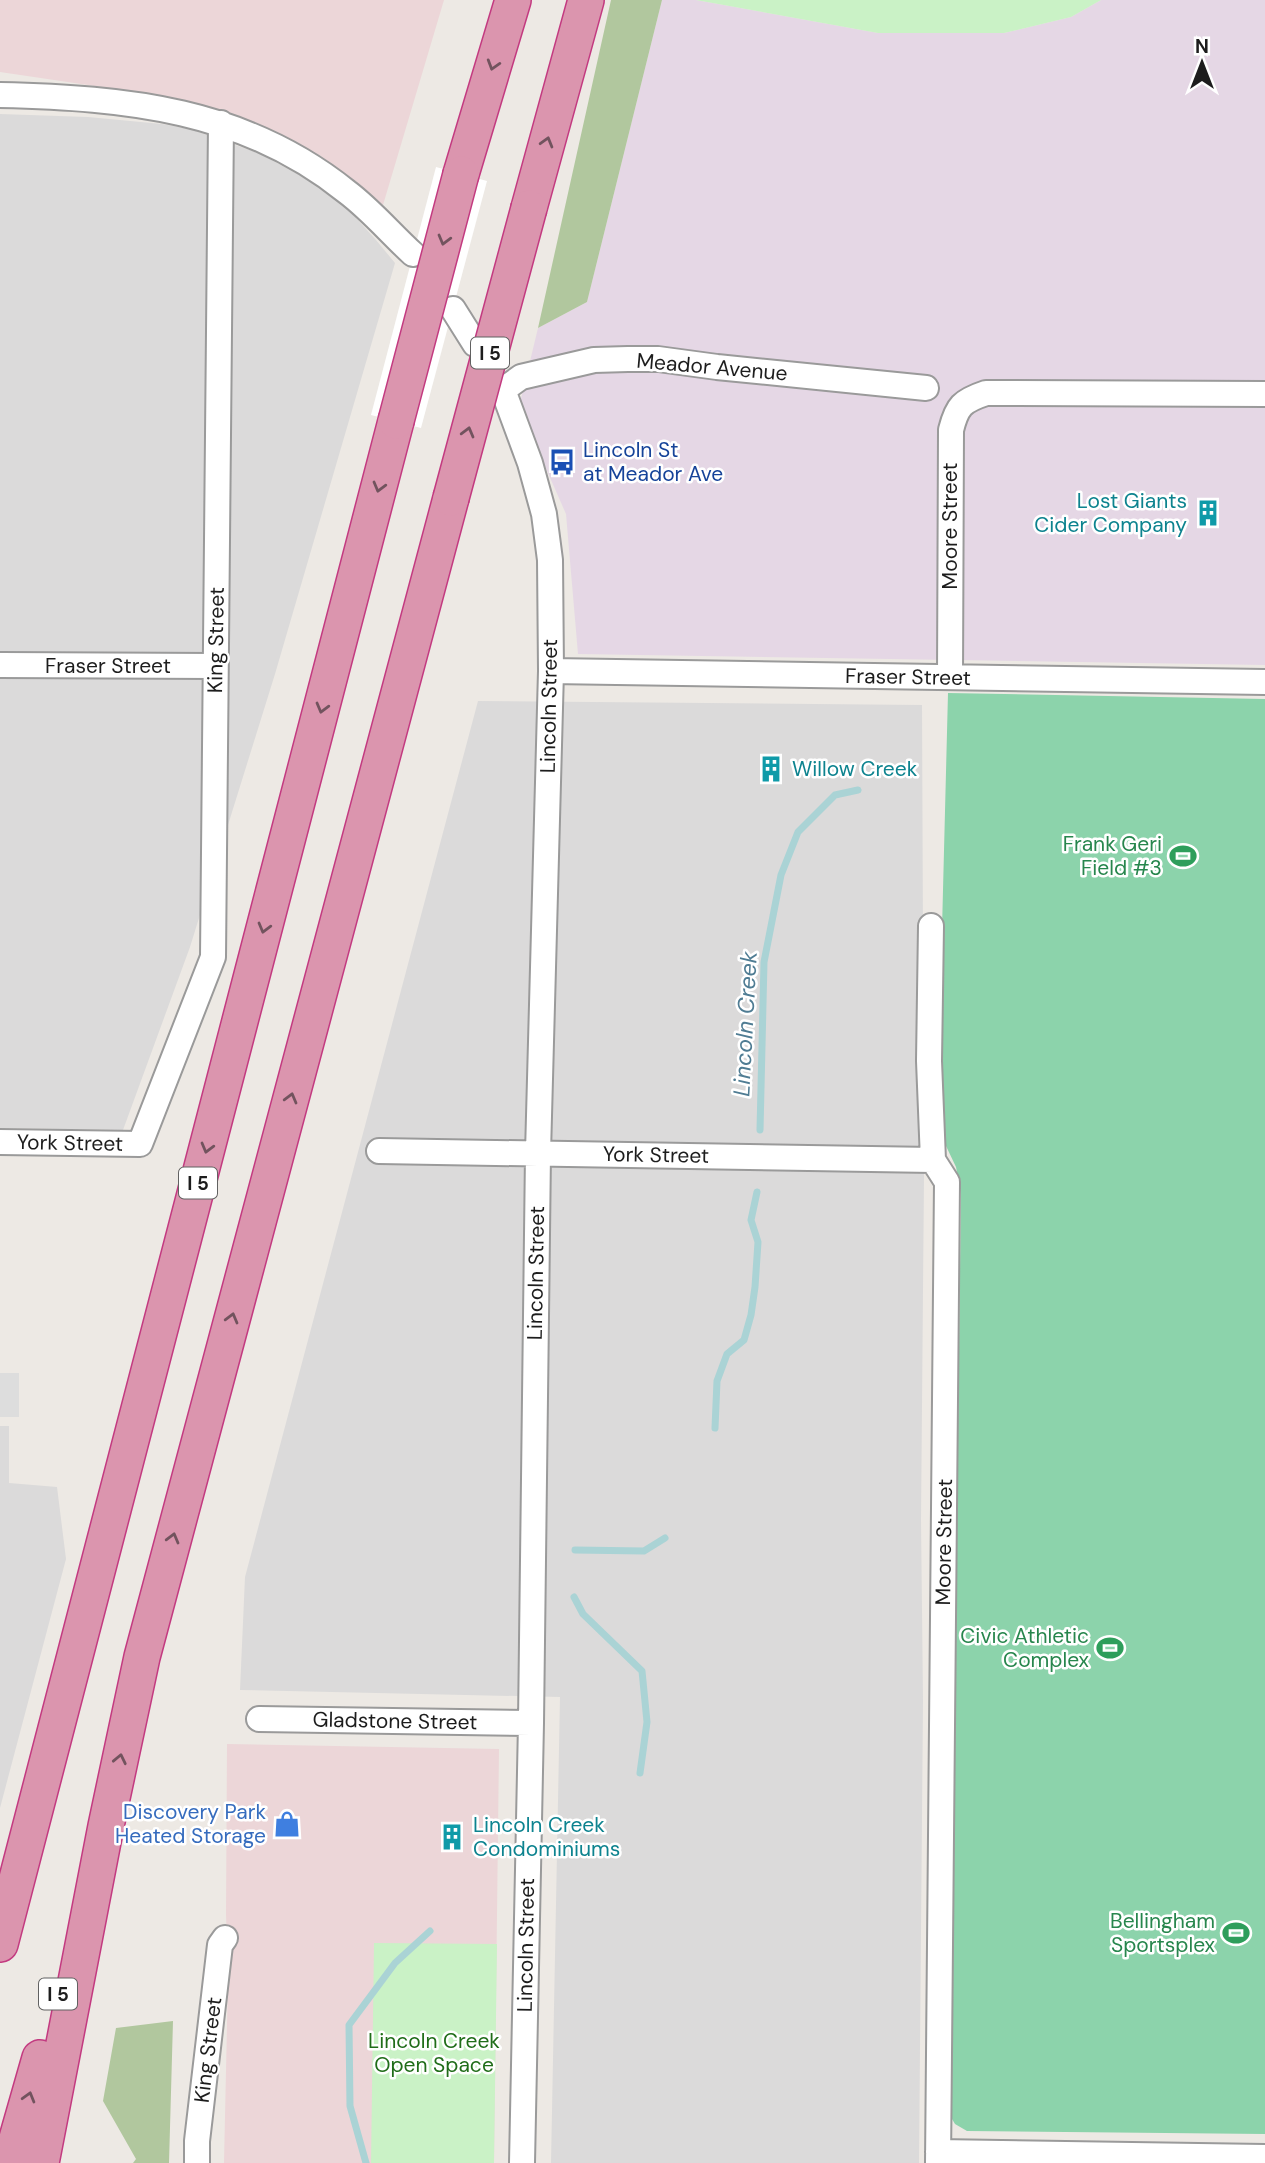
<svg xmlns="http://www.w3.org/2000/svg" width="1265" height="2163" viewBox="0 0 1265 2163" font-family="'DM Sans',sans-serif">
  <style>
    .residential { fill: #dbdada }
    .commercial { fill: #ecd6d8 }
    .industrial { fill: #e5d7e5 }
    .forest { fill: #b1c79e }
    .park { fill: #caf2c6 }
    .pitch { fill: #8cd3ab }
    .parking { fill: #ddd }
    .pier { fill: #fff }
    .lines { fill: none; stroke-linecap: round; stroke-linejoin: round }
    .stream { stroke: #aad3d5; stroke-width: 7 }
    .minor-casing { stroke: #9a9a9a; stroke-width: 28 }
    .highway-casing { stroke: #c33a80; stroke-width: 38 }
    .minor { stroke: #fff; stroke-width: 24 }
    .highway { stroke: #db95ae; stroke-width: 35 }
    .highway-bridge-casing { stroke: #c33a80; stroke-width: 38; stroke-linecap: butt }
    .highway-bridge { stroke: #db95ae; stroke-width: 35 }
    .oneway { stroke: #72535e }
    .labels { text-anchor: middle; stroke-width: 5; stroke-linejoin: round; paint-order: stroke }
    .shield { fill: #fff; stroke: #616161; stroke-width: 2 }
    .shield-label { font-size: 19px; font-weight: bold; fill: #1d1d1d }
    .street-label { font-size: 21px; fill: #1d1d1d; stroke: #fff }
    .transit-label { font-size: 21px; fill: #164399; stroke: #fff; text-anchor: start }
    .culture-label { font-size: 21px; fill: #0d838f; stroke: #fff; text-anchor: start }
    .leisure-label { font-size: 21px; fill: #27864d; stroke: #fff; text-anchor: end }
    .shop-label { font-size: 21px; fill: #366cbe; stroke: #fff; text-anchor: end }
    .park-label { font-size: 21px; fill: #206d19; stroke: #fff }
    .water-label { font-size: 23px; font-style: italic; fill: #4f7c93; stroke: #fff }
  </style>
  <rect width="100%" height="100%" fill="#ede9e4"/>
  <path class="residential" d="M 0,114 L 88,117 L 162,124 L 190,129 L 261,154 L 308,180 L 345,206 L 376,240 L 395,263 L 275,674 L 190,947 L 123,1130 L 0,1128 Z
    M 478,701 L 922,705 L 924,1177 L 921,1520 L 923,1701 L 919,2163 L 551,2163 L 560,1697 L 240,1690 L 245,1577 Z
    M 0,1426 L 9,1426 L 9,1483 L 57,1487 L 66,1559 L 0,1808 Z"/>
  <path class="commercial" d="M 0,0 L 444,0 L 383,205 L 321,156 L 248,121 L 176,98 L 0,72 Z
    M 227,1744 L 499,1749 L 494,2163 L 224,2163 L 228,1979 L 226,1914 Z"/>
  <path class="industrial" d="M 662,0 L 696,0 L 878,33 L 1004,33 L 1071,17 L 1101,0 L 1265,0 L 1265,665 L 578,654 L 566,514 L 519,407 L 538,328 L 587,302 Z"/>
  <path class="forest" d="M 611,0 L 662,0 L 587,302 L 538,328 Z
    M 173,2021 L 169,2163 L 133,2163 L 136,2159 L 103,2101 L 116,2028 Z"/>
  <path class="park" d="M 696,0 L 1101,0 L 1071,17 L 1004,33 L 878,33 Z
    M 374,1943 L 497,1944 L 494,2163 L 371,2163 Z"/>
  <path class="pitch" d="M 948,693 L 1265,699 L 1265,2134 L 967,2131 L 955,2124 L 949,2114 L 961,1194 L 956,1167 L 937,1127 Z"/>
  <path class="parking" d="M 0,1373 L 19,1373 L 19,1417 L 0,1417 Z"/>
  <path class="pier" d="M 436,167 L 487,181 L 421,428 L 371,415 Z"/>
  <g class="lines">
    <path class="stream" d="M 760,1130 L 764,962 L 781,875 L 798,832 L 835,795 L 858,790
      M 715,1428 L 717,1381 L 727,1354 L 744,1340 L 751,1315 L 755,1287 L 758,1242 L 751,1220 L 757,1192
      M 575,1550 L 644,1551 L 665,1538
      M 574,1597 L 583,1614 L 642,1671 L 647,1722 L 640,1773
      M 366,2163 L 350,2106 L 349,2025 L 395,1963 L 430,1931"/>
    <g class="minor-casing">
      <path id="minor" d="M 0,95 C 127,98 244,109 347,192 C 371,210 391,234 413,254
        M 453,309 L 475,344
        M 0,665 L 215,666
        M 551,671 L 1265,682
        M 950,677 L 951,430 C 957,406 962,401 986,393 L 1265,394
        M 931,926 L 929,1061 L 933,1160 L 947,1182 L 938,2163
        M 0,1142 L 140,1144 L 213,957 L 221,123
        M 379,1151 L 933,1160
        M 259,1719 L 531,1723
        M 938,2152 L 1265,2157
        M 197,2163 L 197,2141 L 220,1945 L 225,1938
        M 522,2163 L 531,1723 L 538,1153 L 551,671 L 550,560 L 544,514 L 530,463 L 503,390 L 521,377 L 594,360 L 628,359 L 658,359 L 717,367 L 926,388"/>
    </g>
    <g class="highway-casing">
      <path id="highway" d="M 461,174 L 513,0
        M 529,208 L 586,0
        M 0,1944 L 396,421
        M 10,2163 L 40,2058
        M 41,2163 L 106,1826 L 142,1657 L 451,498"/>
    </g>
    <use href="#minor" class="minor"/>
    <use href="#highway" class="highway"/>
    <g class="highway-bridge-casing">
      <path id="highway-bridge" d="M 396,421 L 461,174
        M 451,498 L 529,208"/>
    </g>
    <use href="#highway-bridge" class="highway-bridge"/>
  </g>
  <defs><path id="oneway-chevron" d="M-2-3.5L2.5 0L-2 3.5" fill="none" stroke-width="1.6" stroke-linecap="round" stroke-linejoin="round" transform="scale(1.75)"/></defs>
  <g class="oneway">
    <use href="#oneway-chevron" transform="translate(493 65) rotate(107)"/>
    <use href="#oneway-chevron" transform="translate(547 142) rotate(-74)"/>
    <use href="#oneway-chevron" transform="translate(444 240) rotate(105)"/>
    <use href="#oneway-chevron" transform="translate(468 432) rotate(-75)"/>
    <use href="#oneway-chevron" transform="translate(379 487) rotate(105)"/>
    <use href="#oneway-chevron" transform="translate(322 708) rotate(105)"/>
    <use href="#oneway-chevron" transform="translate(264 928) rotate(105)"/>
    <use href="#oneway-chevron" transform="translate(291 1098) rotate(-75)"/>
    <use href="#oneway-chevron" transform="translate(207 1148) rotate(105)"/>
    <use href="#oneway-chevron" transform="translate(232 1318) rotate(-75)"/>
    <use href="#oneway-chevron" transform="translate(173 1538) rotate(-75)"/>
    <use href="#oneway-chevron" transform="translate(120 1759) rotate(-78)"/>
    <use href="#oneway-chevron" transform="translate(29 2097) rotate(-74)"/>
  </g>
  <defs>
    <g id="bus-bare" transform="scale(2.1)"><path d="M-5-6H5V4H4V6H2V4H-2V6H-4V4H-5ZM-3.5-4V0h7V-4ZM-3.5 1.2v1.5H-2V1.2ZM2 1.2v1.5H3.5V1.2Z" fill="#1a4fb4" stroke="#fff" stroke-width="2.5" paint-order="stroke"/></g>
    <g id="building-bare" transform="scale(2.1)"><path d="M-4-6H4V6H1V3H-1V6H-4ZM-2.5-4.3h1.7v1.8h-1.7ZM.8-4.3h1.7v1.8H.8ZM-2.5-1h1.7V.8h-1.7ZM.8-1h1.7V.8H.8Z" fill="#0f9aa8" stroke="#fff" stroke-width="2.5" paint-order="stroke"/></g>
    <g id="stadium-bare" transform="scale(2.1)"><path d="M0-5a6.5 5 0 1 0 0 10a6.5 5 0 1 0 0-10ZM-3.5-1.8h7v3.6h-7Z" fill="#2e9e5b" stroke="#fff" stroke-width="2.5" paint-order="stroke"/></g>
    <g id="shop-bare" transform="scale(2.1)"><path d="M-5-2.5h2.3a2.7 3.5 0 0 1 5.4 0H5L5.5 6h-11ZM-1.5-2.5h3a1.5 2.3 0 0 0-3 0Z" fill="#3f7fe0" stroke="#fff" stroke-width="2.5" paint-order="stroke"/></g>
  </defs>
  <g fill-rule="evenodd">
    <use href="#bus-bare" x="562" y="462"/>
    <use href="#building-bare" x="1208" y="513"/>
    <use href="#building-bare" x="771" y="769"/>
    <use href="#stadium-bare" x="1183" y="856"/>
    <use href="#stadium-bare" x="1110" y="1648"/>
    <use href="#shop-bare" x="287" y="1824"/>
    <use href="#building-bare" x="452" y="1837"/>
    <use href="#stadium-bare" x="1236" y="1933"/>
  </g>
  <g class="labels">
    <g class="shield">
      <rect x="471" y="337.5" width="38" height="31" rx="5"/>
      <rect x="179" y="1167.5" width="38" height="31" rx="5"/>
      <rect x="39" y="1978.5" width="38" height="31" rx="5"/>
    </g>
    <g class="shield-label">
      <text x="490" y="360">I 5</text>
      <text x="198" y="1190">I 5</text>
      <text x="58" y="2001">I 5</text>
    </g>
    <g class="street-label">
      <text transform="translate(712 367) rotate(5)" y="7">Meador Avenue</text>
      <text transform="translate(950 526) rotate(-90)" y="7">Moore Street</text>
      <text transform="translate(216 640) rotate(-89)" y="7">King Street</text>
      <text x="108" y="673">Fraser Street</text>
      <text transform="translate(908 677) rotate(1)" y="7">Fraser Street</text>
      <text transform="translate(549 706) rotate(-89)" y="7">Lincoln Street</text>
      <text transform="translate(70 1143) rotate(1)" y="7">York Street</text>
      <text transform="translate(656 1155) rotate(1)" y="7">York Street</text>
      <text transform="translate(536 1273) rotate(-89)" y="7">Lincoln Street</text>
      <text transform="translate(944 1542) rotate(-89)" y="7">Moore Street</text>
      <text transform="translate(395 1721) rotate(1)" y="7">Gladstone Street</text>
      <text transform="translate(526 1945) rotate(-89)" y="7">Lincoln Street</text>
      <text transform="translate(208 2050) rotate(-83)" y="7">King Street</text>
    </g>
    <g class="transit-label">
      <text x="583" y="457">Lincoln St<tspan x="583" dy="24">at Meador Ave</tspan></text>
    </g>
    <g class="culture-label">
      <text x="1187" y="508" text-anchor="end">Lost Giants<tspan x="1187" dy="24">Cider Company</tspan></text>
      <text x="792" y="776">Willow Creek</text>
      <text x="473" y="1832">Lincoln Creek<tspan x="473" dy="24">Condominiums</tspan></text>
    </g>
    <g class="leisure-label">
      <text x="1162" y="851">Frank Geri<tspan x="1162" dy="24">Field #3</tspan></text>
      <text x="1089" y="1643">Civic Athletic<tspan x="1089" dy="24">Complex</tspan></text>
      <text x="1215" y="1928">Bellingham<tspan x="1215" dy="24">Sportsplex</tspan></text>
    </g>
    <g class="shop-label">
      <text x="266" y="1819">Discovery Park<tspan x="266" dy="24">Heated Storage</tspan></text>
    </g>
    <g class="park-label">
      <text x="434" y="2048">Lincoln Creek<tspan x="434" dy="24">Open Space</tspan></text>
    </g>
    <g class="water-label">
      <text transform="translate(745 1024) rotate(-87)" y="8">Lincoln Creek</text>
    </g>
  </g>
  <g transform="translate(1202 63)" stroke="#ffffff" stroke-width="5" paint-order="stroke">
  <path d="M0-5L12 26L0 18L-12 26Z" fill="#1d1d1d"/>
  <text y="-10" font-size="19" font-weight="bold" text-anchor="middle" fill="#1d1d1d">N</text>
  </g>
</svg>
